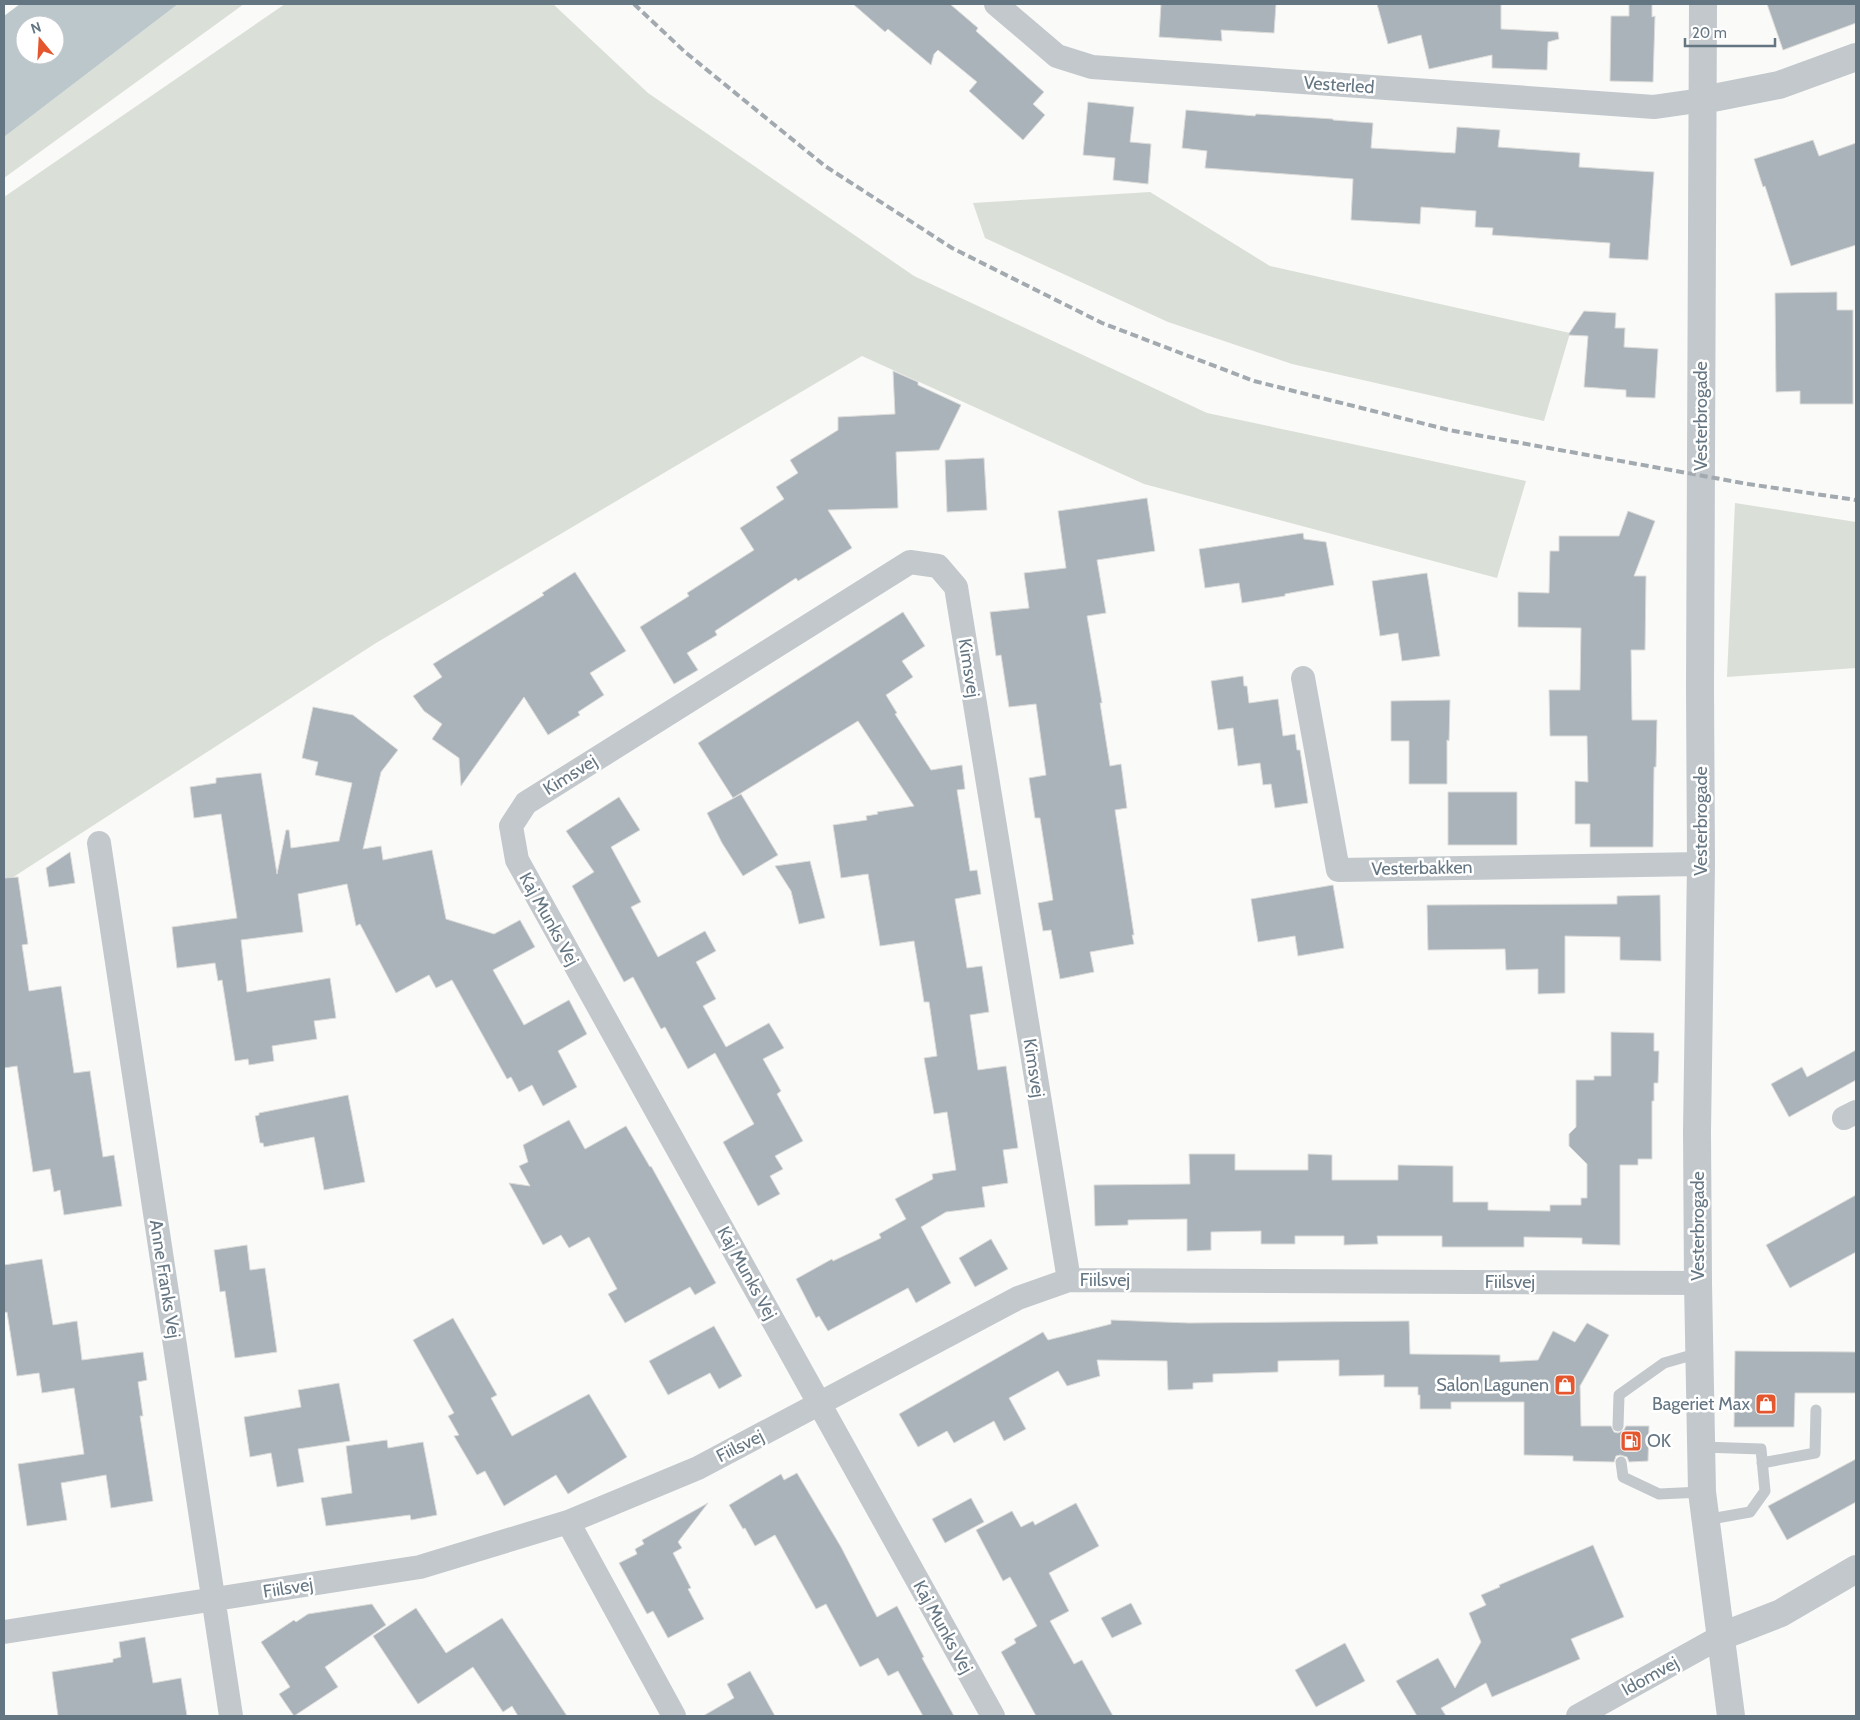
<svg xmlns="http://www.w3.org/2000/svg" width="1860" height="1720" viewBox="0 0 1860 1720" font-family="Cabin,sans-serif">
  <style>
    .green { fill: #dadfd7 }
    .water { fill: #bbc7cb; fill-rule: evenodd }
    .building { fill: #aab3b9; stroke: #dcdcda }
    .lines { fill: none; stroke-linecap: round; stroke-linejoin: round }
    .service { stroke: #c3c8cc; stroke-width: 11 }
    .minor { stroke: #c3c8cc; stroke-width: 24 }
    .tertiary { stroke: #c3c8cc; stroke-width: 28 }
    .rail { stroke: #a2aab0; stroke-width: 4; stroke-dasharray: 8 4; stroke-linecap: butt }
    .labels { text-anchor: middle; stroke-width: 5; stroke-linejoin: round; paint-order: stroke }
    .street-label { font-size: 18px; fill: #657683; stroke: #fff }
    .poi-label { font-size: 18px; fill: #657683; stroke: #fff; text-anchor: end }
  </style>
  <rect width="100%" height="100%" fill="#fafaf8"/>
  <path class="green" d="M 178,4 L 244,4 L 4,178 L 4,137 Z
    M 285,4 L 553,4 L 648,93 L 914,276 L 1207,413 L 1526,481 L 1497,578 L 1144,484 L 862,356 L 376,643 L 4,883 L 4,197 Z
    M 1150,192 L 1270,266 L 1570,333 L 1544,421 L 1292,364 L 1168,322 L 985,238 L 973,203 Z
    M 1735,503 L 1856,522 L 1856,668 L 1727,677 Z"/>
  <path class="water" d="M 20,4 L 178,4 L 4,137 L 4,16 ZM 25,25 L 55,25 L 55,55 L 25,55 Z"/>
  <path class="building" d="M 853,4 L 950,4 L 978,28 L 976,31 L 1044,92 L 1033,104 L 1045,115 L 1023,140 L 969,91 L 977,82 L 938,50 L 934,54 L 931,65 L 888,29 L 885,32 Z
    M 1161,4 L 1276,4 L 1274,33 L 1221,30 L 1222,41 L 1159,37 Z
    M 1377,4 L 1501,4 L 1501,29 L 1558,32 L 1559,39 L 1548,42 L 1547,70 L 1492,68 L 1492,55 L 1429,69 L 1421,35 L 1388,44 Z
    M 1629,4 L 1652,4 L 1652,17 L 1655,16 L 1653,82 L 1610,81 L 1611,16 L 1629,16 Z
    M 1767,4 L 1856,4 L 1856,23 L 1783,50 Z
    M 1088,102 L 1134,107 L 1130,142 L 1151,144 L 1148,184 L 1113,180 L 1115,158 L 1083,155 Z
    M 1186,110 L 1255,116 L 1256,114 L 1333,119 L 1333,120 L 1373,123 L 1371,148 L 1455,153 L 1457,127 L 1500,130 L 1498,147 L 1580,153 L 1579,167 L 1654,172 L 1648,260 L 1609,258 L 1610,243 L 1492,235 L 1493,228 L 1475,227 L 1476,211 L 1421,207 L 1420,224 L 1351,220 L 1353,179 L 1205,168 L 1207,151 L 1182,148 Z
    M 1813,140 L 1819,156 L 1856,143 L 1856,245 L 1791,266 L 1765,186 L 1763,187 L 1754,159 Z
    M 1837,292 L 1837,310 L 1853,310 L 1853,404 L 1800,404 L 1800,391 L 1776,392 L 1775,293 Z
    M 1584,311 L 1616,313 L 1615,328 L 1625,328 L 1624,347 L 1658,349 L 1655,398 L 1626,397 L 1626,390 L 1584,387 L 1588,336 L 1568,335 Z
    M 893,371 L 918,382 L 918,385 L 961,405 L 939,450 L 896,452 L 898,508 L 828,510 L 852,548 L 798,581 L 796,578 L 715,631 L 717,635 L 687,653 L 698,670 L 674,684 L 640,627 L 689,596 L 687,593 L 754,550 L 740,528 L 784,499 L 776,487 L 798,473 L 790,460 L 838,430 L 838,417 L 895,414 Z
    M 984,458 L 987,510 L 947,512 L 945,460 Z
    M 1147,498 L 1155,551 L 1097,560 L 1106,613 L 1087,616 L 1102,703 L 1100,703 L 1110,766 L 1121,764 L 1127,808 L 1115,810 L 1134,935 L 1132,935 L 1134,944 L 1090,952 L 1094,972 L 1060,979 L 1051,930 L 1043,931 L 1038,903 L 1053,900 L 1040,818 L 1035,818 L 1029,778 L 1046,775 L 1036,704 L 1009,707 L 1001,655 L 996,656 L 990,612 L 1029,608 L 1024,573 L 1066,568 L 1058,511 Z
    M 1628,511 L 1655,521 L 1634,576 L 1646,576 L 1645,650 L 1631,650 L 1632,720 L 1657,720 L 1656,767 L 1654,767 L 1653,847 L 1590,847 L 1590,824 L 1575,824 L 1575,781 L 1588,782 L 1587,736 L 1550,736 L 1549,690 L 1580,690 L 1581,628 L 1518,627 L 1518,592 L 1549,593 L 1550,551 L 1559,551 L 1559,536 L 1619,536 Z
    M 1303,533 L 1304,539 L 1326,542 L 1334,585 L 1285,594 L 1285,596 L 1242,603 L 1239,583 L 1205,588 L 1199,549 Z
    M 575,572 L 626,651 L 590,673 L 604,695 L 578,712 L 580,715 L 548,735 L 524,697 L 461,786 L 459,758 L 432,739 L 442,724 L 424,711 L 413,696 L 442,677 L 433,664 L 544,595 L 542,593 Z
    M 1427,573 L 1440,656 L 1402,661 L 1398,633 L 1380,636 L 1372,581 Z
    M 903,612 L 925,646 L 902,661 L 913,677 L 886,695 L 897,713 L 895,714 L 931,770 L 962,765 L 965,789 L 957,790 L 970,871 L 977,870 L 981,894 L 955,899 L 967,968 L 982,966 L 989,1012 L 970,1015 L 978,1070 L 1006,1066 L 1018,1148 L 1003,1150 L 1008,1183 L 982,1187 L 985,1207 L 946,1212 L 921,1227 L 951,1283 L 916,1303 L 908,1288 L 828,1331 L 819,1316 L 816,1318 L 796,1279 L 832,1259 L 833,1261 L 881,1238 L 879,1234 L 906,1219 L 895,1199 L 933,1179 L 932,1174 L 956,1170 L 947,1112 L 934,1114 L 924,1058 L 937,1056 L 929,1002 L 924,1002 L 914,941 L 880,946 L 868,874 L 841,878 L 833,825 L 867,820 L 866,816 L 878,814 L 877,812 L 914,806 L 858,721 L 733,798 L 698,743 Z
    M 1243,676 L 1244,686 L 1247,686 L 1249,703 L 1278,699 L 1283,736 L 1295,734 L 1297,750 L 1300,750 L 1308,803 L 1275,808 L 1271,784 L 1263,785 L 1260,763 L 1238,766 L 1233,728 L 1218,730 L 1211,681 Z
    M 1450,700 L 1449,741 L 1447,740 L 1447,784 L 1409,784 L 1409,741 L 1391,741 L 1391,701 Z
    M 313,707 L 353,715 L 398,750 L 381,772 L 363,849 L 381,846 L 383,860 L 432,850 L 446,919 L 494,934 L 520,920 L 535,947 L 493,970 L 524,1025 L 569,1000 L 587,1034 L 558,1051 L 577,1087 L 543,1106 L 532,1085 L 519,1092 L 511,1077 L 507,1079 L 452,980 L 436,988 L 429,975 L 396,993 L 360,924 L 356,926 L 347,884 L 298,894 L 303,932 L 241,940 L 247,992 L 330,978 L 336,1018 L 314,1021 L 317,1039 L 272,1046 L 274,1061 L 249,1065 L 248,1059 L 235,1061 L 222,980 L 218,981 L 215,963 L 177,968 L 172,927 L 237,918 L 221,814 L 194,818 L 190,787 L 216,783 L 216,778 L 261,773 L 277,874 L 286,830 L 289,830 L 291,848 L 339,841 L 352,783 L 315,775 L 318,762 L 302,758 Z
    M 1448,792 L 1517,792 L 1517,845 L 1448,845 Z
    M 741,794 L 778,855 L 743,876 L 722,843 L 707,813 Z
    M 619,797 L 640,830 L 611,847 L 641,902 L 631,907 L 658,957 L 705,931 L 716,951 L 696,962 L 716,999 L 703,1006 L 726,1047 L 769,1023 L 784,1048 L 763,1059 L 781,1091 L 777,1094 L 803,1141 L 775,1156 L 783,1169 L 770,1176 L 780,1194 L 758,1206 L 723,1142 L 754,1124 L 715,1053 L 688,1069 L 665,1027 L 661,1029 L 633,977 L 624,982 L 572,886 L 594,872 L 566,831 Z
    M 70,852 L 75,883 L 49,887 L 46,868 Z
    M 810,861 L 825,918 L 799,924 L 791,891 L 775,866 Z
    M 18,877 L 28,944 L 22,945 L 29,991 L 61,986 L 74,1073 L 90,1071 L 103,1157 L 114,1155 L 122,1206 L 64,1215 L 60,1190 L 54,1192 L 50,1169 L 33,1172 L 17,1066 L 4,1068 L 4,878 Z
    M 1333,885 L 1344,948 L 1298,956 L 1295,936 L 1258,942 L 1251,899 Z
    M 1660,895 L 1661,961 L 1620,960 L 1620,937 L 1565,936 L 1565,993 L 1538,994 L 1538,969 L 1506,970 L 1505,949 L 1428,950 L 1427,905 L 1617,904 L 1617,896 Z
    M 1611,1032 L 1654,1033 L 1654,1051 L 1659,1051 L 1658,1083 L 1654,1083 L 1654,1101 L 1652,1101 L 1652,1159 L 1638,1159 L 1638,1165 L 1620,1165 L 1620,1245 L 1582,1244 L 1582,1238 L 1524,1237 L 1524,1247 L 1442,1247 L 1442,1236 L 1377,1236 L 1378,1244 L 1344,1245 L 1344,1236 L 1295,1236 L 1295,1244 L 1261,1244 L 1261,1231 L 1211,1232 L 1211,1250 L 1187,1251 L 1187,1219 L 1128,1220 L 1128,1225 L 1095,1226 L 1094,1185 L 1190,1184 L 1189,1154 L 1235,1154 L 1235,1170 L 1308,1170 L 1308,1154 L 1332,1155 L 1332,1180 L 1398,1180 L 1398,1165 L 1453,1166 L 1453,1202 L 1488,1202 L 1488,1210 L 1550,1211 L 1550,1205 L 1581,1205 L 1581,1198 L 1587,1198 L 1587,1164 L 1569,1146 L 1569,1134 L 1576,1127 L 1576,1080 L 1594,1080 L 1594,1076 L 1611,1076 Z
    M 1856,1050 L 1856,1080 L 1789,1117 L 1771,1084 L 1802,1067 L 1807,1077 Z
    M 348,1095 L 365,1182 L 324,1190 L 314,1137 L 264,1147 L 263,1143 L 260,1143 L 255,1116 L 259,1115 L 259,1113 Z
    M 569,1120 L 585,1149 L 626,1126 L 650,1167 L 651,1166 L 716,1283 L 695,1295 L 690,1287 L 625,1323 L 608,1294 L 617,1289 L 589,1237 L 569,1248 L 561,1235 L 543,1245 L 509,1183 L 530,1186 L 519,1166 L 528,1162 L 523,1145 Z
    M 1856,1195 L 1856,1252 L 1790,1288 L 1766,1245 Z
    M 991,1239 L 1008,1269 L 975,1287 L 959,1258 Z
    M 247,1245 L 250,1270 L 265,1268 L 277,1352 L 235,1358 L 225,1291 L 220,1292 L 214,1250 Z
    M 42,1259 L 53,1325 L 77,1321 L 82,1360 L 143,1352 L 147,1380 L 138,1382 L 143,1416 L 140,1416 L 153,1501 L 111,1508 L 106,1475 L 61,1483 L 67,1520 L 27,1526 L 18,1464 L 84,1454 L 74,1388 L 42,1393 L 39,1373 L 17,1376 L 7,1312 L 4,1313 L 4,1265 Z
    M 453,1318 L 497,1395 L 491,1398 L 512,1436 L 589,1394 L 627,1457 L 568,1494 L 556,1475 L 504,1506 L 485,1471 L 477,1475 L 454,1436 L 459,1435 L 448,1416 L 454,1413 L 413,1340 Z
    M 1111,1320 L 1189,1323 L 1409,1321 L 1410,1354 L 1500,1355 L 1500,1362 L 1538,1360 L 1553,1331 L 1575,1342 L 1587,1323 L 1609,1335 L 1580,1386 L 1581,1426 L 1611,1426 L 1614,1432 L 1618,1433 L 1624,1430 L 1626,1426 L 1649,1426 L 1648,1461 L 1629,1462 L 1627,1457 L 1620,1455 L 1616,1456 L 1614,1462 L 1573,1461 L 1573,1456 L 1524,1455 L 1524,1402 L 1451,1402 L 1451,1409 L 1420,1409 L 1420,1395 L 1418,1395 L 1418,1387 L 1384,1387 L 1384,1375 L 1339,1376 L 1339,1360 L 1278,1361 L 1278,1372 L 1213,1374 L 1213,1382 L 1193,1383 L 1193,1389 L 1168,1390 L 1167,1361 L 1097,1360 L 1100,1376 L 1067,1386 L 1058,1371 L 1009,1398 L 1026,1429 L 1004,1441 L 994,1421 L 954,1443 L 947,1431 L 918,1447 L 899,1414 L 1043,1332 L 1048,1340 L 1111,1324 Z
    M 714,1326 L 742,1376 L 719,1389 L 710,1373 L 668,1395 L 649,1361 Z
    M 1735,1351 L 1856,1352 L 1856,1393 L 1795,1393 L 1794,1427 L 1734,1427 Z
    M 339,1383 L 350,1441 L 298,1449 L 304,1482 L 277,1487 L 271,1453 L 250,1457 L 244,1417 L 301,1407 L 298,1390 Z
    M 387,1440 L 388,1448 L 423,1442 L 437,1515 L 411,1520 L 410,1515 L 326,1526 L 321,1498 L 352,1493 L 346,1446 Z
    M 1856,1459 L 1856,1502 L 1787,1540 L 1768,1506 Z
    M 797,1473 L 841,1547 L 877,1617 L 897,1606 L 924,1657 L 922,1658 L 954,1716 L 923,1716 L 898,1671 L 888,1676 L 878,1658 L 860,1667 L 826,1604 L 816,1609 L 775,1535 L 755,1546 L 745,1528 L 743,1529 L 729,1505 L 781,1474 L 784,1480 Z
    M 971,1498 L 984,1522 L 945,1543 L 932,1519 Z
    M 708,1503 L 678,1542 L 682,1548 L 673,1553 L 691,1588 L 688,1589 L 704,1619 L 668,1638 L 653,1611 L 647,1614 L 619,1563 L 637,1554 L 635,1549 L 644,1544 L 642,1540 Z
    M 1076,1503 L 1099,1546 L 1049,1573 L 1069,1611 L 1050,1621 L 1074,1664 L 1082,1660 L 1113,1716 L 1036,1716 L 1001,1652 L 1016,1643 L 1014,1639 L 1037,1626 L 1010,1577 L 1003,1581 L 976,1530 L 1012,1511 L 1021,1527 L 1033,1521 L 1035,1525 Z
    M 1593,1545 L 1624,1617 L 1571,1639 L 1580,1659 L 1492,1697 L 1486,1683 L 1441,1708 L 1446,1716 L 1417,1716 L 1396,1681 L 1438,1658 L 1455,1688 L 1481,1642 L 1469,1613 L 1486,1605 L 1481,1595 L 1500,1587 L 1499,1585 Z
    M 1131,1603 L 1142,1624 L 1112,1638 L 1101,1618 Z
    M 372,1604 L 386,1625 L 325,1667 L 338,1687 L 294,1716 L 279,1694 L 290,1687 L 261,1642 L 294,1620 L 296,1622 L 308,1614 Z
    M 416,1608 L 446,1653 L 502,1618 L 567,1716 L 518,1716 L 512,1706 L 503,1712 L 473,1667 L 418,1704 L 373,1636 Z
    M 145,1637 L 153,1683 L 181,1678 L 187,1716 L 58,1716 L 52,1672 L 113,1662 L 113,1659 L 121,1657 L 119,1642 Z
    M 1345,1643 L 1365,1681 L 1316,1707 L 1295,1670 Z
    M 750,1671 L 775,1716 L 703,1716 L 734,1698 L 727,1684 Z"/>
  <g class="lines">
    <path class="service" d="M 1618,1426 L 1619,1395 L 1664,1363 L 1699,1353
      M 1702,1447 L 1761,1449 L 1765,1491 L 1750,1512 L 1705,1520
      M 1621,1462 L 1623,1477 L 1659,1494 L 1702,1492
      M 1762,1463 L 1815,1453 L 1816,1410"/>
    <path class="minor" d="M 996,4 L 1057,56 L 1092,67 L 1654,107 L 1703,100
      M 1303,678 L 1338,870 L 1701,864
      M 99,843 L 231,1716
      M 1844,1118 L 1856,1112
      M 568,1522 L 674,1716
      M 4,1632 L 420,1567 L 568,1522 L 698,1468 L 1018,1298 L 1069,1280 L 1698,1283
      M 993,1716 L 517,860 L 511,826 L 526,803 L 910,562 L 938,566 L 956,587 L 1069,1280
      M 1578,1716 L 1722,1636"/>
    <path class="tertiary" d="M 1703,4 L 1700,688 L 1701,864 L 1697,1132 L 1698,1283 L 1702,1492 L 1731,1716
      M 1703,100 L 1779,85 L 1856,57
      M 1722,1636 L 1781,1613 L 1856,1569"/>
    <path class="rail" d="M 634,4 L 685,52 L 825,166 L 952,248 L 1102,323 L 1254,381 L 1449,430 L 1748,484 L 1856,500"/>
  </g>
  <defs>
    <g id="shop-square" transform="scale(1.125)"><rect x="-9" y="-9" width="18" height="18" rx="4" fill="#e4572e" stroke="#fff"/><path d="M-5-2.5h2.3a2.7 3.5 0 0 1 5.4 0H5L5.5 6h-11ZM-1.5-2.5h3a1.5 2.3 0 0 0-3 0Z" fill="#fff"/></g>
    <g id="fuel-square" transform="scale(1.125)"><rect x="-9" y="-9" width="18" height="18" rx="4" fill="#e4572e" stroke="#fff"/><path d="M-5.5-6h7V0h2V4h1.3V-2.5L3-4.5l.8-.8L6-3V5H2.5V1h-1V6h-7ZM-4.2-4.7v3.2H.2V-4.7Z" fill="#fff"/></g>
  </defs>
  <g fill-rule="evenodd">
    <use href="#shop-square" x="1565" y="1385"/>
    <use href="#shop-square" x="1766" y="1404"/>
    <use href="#fuel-square" x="1631" y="1441"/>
  </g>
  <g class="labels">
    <g class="street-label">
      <text transform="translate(1339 85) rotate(4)" y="6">Vesterled</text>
      <text transform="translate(1701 416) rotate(-90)" y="6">Vesterbrogade</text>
      <text transform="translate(969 668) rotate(81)" y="6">Kimsvej</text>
      <text transform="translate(570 775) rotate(-32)" y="6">Kimsvej</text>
      <text transform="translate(1701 821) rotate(-90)" y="6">Vesterbrogade</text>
      <text transform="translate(1422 868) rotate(-1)" y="6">Vesterbakken</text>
      <text transform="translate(549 919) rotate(61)" y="6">Kaj Munks Vej</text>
      <text transform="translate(1034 1068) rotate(81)" y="6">Kimsvej</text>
      <text transform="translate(1698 1226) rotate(-90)" y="6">Vesterbrogade</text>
      <text transform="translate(747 1273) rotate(61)" y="6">Kaj Munks Vej</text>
      <text transform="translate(165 1279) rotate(81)" y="6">Anne Franks Vej</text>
      <text x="1105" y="1286">Fiilsvej</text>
      <text x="1510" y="1288">Fiilsvej</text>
      <text transform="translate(740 1446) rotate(-27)" y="6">Fiilsvej</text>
      <text transform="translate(288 1588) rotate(-9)" y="6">Fiilsvej</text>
      <text transform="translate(943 1627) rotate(61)" y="6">Kaj Munks Vej</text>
      <text transform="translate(1650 1676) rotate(-29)" y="6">Idomvej</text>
    </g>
    <g class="poi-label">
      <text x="1549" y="1391">Salon Lagunen</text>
      <text x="1750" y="1410">Bageriet Max</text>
      <text x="1647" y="1447" text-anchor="start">OK</text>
    </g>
  </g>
  <rect width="1860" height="1720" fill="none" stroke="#657683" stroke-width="10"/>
  <g transform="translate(40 40) rotate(342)"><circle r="24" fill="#ffffff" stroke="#c1c8cd"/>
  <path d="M0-4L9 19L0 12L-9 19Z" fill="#e4572e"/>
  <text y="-8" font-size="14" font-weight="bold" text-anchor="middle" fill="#657683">N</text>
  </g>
  <path d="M1685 38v8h90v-8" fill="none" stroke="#657683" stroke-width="2.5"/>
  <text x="1692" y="38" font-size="15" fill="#657683" stroke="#ffffff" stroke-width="4" paint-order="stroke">20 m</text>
</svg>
